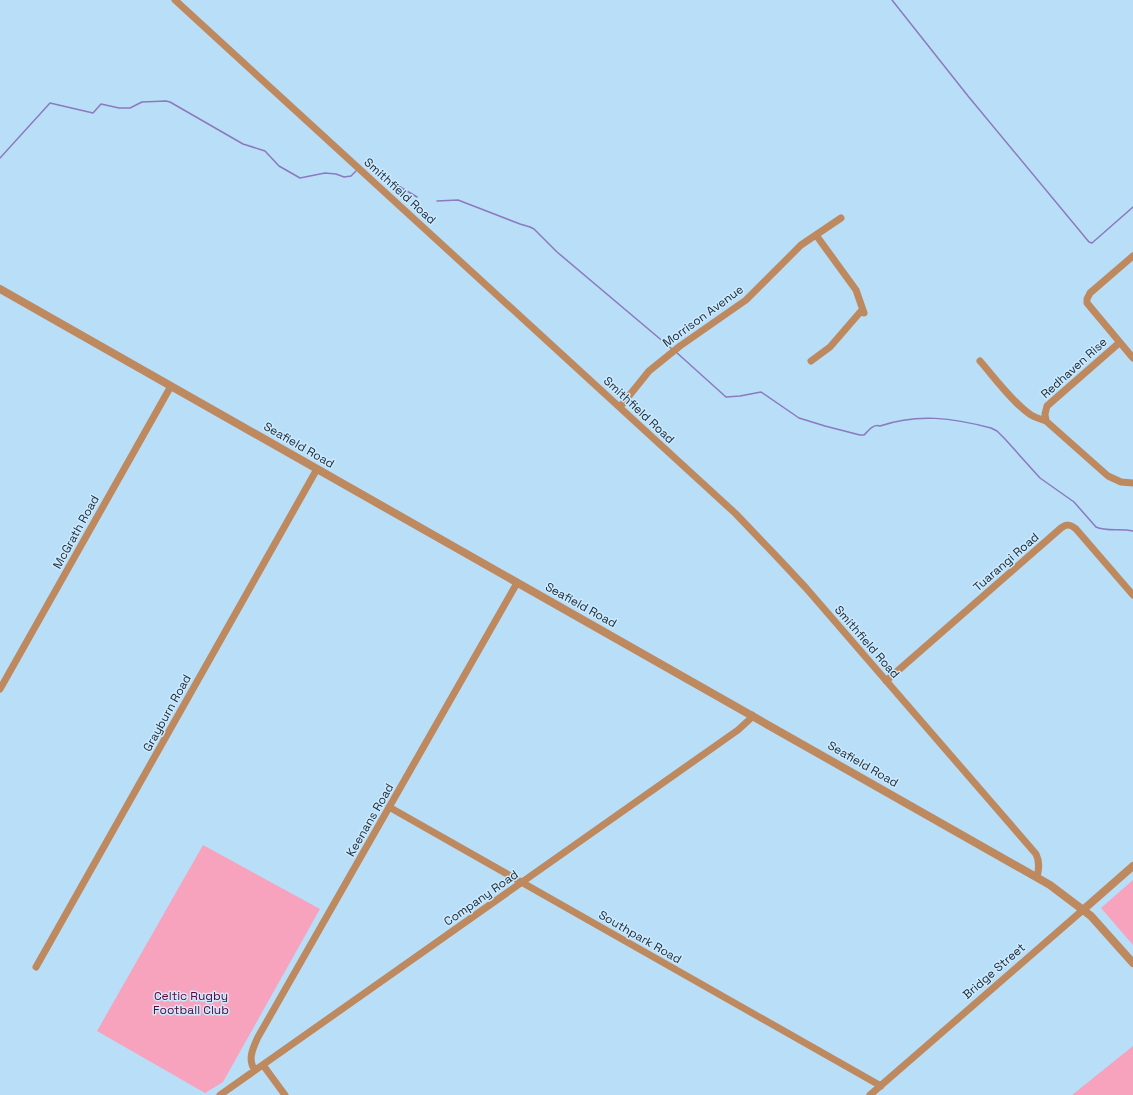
<svg xmlns="http://www.w3.org/2000/svg" width="1133" height="1095" viewBox="0 0 1133 1095" font-family="'Space Grotesk',sans-serif">
  <style>
    .green { fill: #f7a3be }
    .lines { fill: none; stroke-linecap: round; stroke-linejoin: round }
    .stream { stroke: #8b7abd; stroke-width: 1.5 }
    .minor { stroke: #be895f; stroke-width: 7 }
    .tertiary { stroke: #be895f; stroke-width: 8 }
    .labels { text-anchor: middle; stroke-width: 3; stroke-linejoin: round; paint-order: stroke }
    .street-label { font-size: 12px; fill: #1a2832; stroke: #cceaff }
    .park-label { font-size: 12px; fill: #610131; stroke: #cceaff }
  </style>
  <rect width="100%" height="100%" fill="#b9def8"/>
  <path class="green" d="M 203,845 L 320,909 L 223,1082 L 205,1093 L 97,1031 Z
    M 1133,880 L 1133,945 L 1101,908 Z
    M 1133,1046 L 1133,1095 L 1072,1095 Z"/>
  <g class="lines">
    <path class="stream" d="M 892,0 L 968,96 L 1089,242 L 1092,243 L 1133,207
      M 0,158 L 50,103 L 93,113 L 101,104 L 119,108 L 130,108 L 142,102 L 166,101 L 170,102 L 243,144 L 265,151 L 279,166 L 300,178 L 325,173 L 336,174 L 344,177 L 351,176 L 356,171
      M 397,185 L 417,197
      M 437,201 L 458,200 L 520,224 L 530,227 L 534,229 L 557,252 L 672,349
      M 676,352 L 726,397 L 740,396 L 761,392 L 799,418 L 825,426 L 860,435 L 864,435 C 869,430 873,424 880,426 C 918,413 953,418 991,428 L 997,431 L 1005,439 L 1040,478 L 1074,502 L 1096,527 C 1107,532 1121,528 1133,531"/>
    <path class="minor" d="M 175,0 L 736,514 L 778,558 L 806,588 L 1036,854 C 1040,862 1039,869 1037,877
      M 816,235 L 856,290 L 864,313
      M 1133,256 L 1090,293 L 1087,299 L 1087,303 L 1133,358
      M 1119,343 L 1047,406 L 1045,414 L 1046,421 L 1108,476 L 1121,482 L 1133,483
      M 811,361 L 830,347 L 862,310
      M 980,361 C 994,377 1014,404 1031,415 C 1036,418 1041,419 1046,421
      M 620,407 L 649,371 L 680,346 L 746,300 L 801,245 L 841,218
      M 886,681 L 1061,528 C 1067,524 1070,524 1076,529 L 1133,595
      M 0,689 L 171,386
      M 389,807 L 881,1086
      M 36,967 L 317,469
      M 263,1065 L 285,1095
      M 255,1070 C 247,1060 253,1048 258,1037 L 517,583
      M 220,1095 L 738,730 L 750,719 L 752,715
      M 870,1095 L 1084,909"/>
    <path class="tertiary" d="M 0,289 L 1050,885 L 1091,916 L 1133,963
      M 1084,909 L 1133,866"/>
  </g>
  <g class="labels">
    <g class="street-label">
      <text transform="translate(400 191) rotate(42)" y="4">Smithfield Road</text>
      <text transform="translate(703 316) rotate(-36)" y="4">Morrison Avenue</text>
      <text transform="translate(1074 368) rotate(-42)" y="4">Redhaven Rise</text>
      <text transform="translate(639 410) rotate(43)" y="4">Smithfield Road</text>
      <text transform="translate(299 445) rotate(30)" y="4">Seafield Road</text>
      <text transform="translate(76 532) rotate(-61)" y="4">McGrath Road</text>
      <text transform="translate(1006 562) rotate(-41)" y="4">Tuarangi Road</text>
      <text transform="translate(581 605) rotate(29)" y="4">Seafield Road</text>
      <text transform="translate(867 642) rotate(49)" y="4">Smithfield Road</text>
      <text transform="translate(167 713) rotate(-61)" y="4">Grayburn Road</text>
      <text transform="translate(863 764) rotate(30)" y="4">Seafield Road</text>
      <text transform="translate(370 820) rotate(-60)" y="4">Keenans Road</text>
      <text transform="translate(481 898) rotate(-35)" y="4">Company Road</text>
      <text transform="translate(640 937) rotate(30)" y="4">Southpark Road</text>
      <text transform="translate(994 971) rotate(-41)" y="4">Bridge Street</text>
    </g>
    <g class="park-label">
      <text x="191" y="1000">Celtic Rugby<tspan x="191" dy="14">Football Club</tspan></text>
    </g>
  </g>
</svg>
